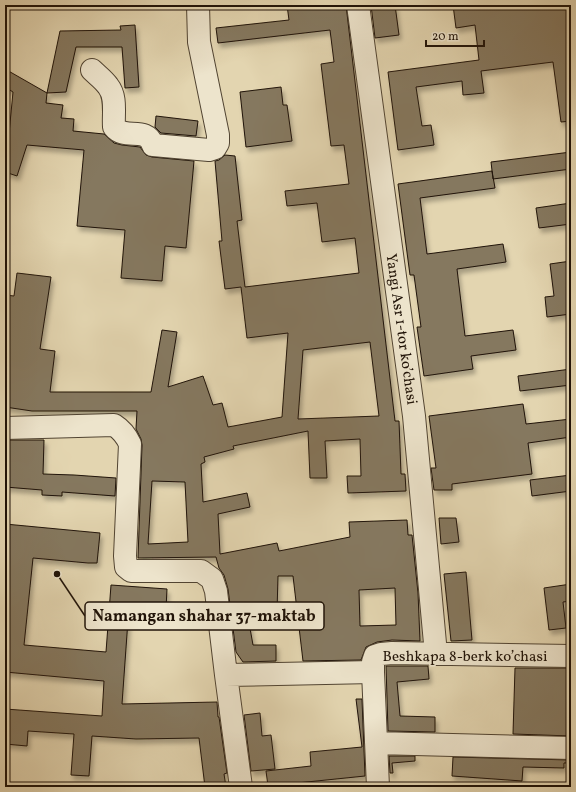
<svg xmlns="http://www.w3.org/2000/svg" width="576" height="792" viewBox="0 0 576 792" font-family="Vollkorn,serif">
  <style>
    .building { fill: #85785f; stroke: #201308; fill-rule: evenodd; filter: url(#shadow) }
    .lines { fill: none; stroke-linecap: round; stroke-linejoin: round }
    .minor-casing { stroke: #514432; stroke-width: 24 }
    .minor { stroke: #ede4cc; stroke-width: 22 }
    .labels { text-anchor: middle; stroke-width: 3; stroke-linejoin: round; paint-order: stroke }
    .street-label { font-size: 15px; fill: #201308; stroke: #ede4cc }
    .leader { fill: none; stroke: #201308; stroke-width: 1.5 }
    .callout-dot { fill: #201308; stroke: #ede4cc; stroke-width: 1.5 }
    .callout { fill: #ede4cc; stroke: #201308; stroke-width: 1.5 }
    .callout-label { font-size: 16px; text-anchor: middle; font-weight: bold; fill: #201308 }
  </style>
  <defs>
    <filter id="shadow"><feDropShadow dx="2.5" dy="4.5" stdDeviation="2" flood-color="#0004"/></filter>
  </defs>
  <rect width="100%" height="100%" fill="#e3d5b0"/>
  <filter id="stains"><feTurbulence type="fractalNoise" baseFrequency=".005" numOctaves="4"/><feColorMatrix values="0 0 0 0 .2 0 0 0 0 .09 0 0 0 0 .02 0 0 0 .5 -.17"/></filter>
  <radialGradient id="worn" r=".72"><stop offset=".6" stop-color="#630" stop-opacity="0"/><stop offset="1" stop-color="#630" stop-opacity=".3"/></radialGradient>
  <path class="building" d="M 287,5 L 346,5 L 395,421 L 399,421 L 401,474 L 405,474 L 406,491 L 348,493 L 347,476 L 361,476 L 360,439 L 325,441 L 327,478 L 310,478 L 308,431 L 233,446 L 234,449 L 204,457 L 205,462 L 201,464 L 203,502 L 247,493 L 250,507 L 218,514 L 220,554 L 277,543 L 279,551 L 350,537 L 349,522 L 407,520 L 408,535 L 412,535 L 418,593 L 420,641 L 392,640 L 377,642 L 366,647 L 361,660 L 303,661 L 293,576 L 278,576 L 277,612 L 248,617 L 253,645 L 276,645 L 276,661 L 243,662 L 236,652 L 228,589 L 224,575 L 219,568 L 216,557 L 138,558 L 142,445 L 141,439 L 136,429 L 137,411 L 32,411 L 5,407 L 5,295 L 14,296 L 17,273 L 51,277 L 40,349 L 55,351 L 50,392 L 151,392 L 162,330 L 177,332 L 168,387 L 203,376 L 213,405 L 222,403 L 228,427 L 282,417 L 288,333 L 247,338 L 241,287 L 225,289 L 219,241 L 222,241 L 215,161 L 219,160 L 225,155 L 235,156 L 242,220 L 237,221 L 245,287 L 359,273 L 355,238 L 322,242 L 317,203 L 287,206 L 285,191 L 349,184 L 344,145 L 331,146 L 321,64 L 334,62 L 330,30 L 218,43 L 216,28 L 289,20 ZM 370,342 L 379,416 L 298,419 L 303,350 ZM 152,481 L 185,482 L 188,542 L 148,544 ZM 395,588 L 396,625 L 360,626 L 359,590 Z
    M 371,5 L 395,5 L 399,35 L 375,38 Z
    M 453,5 L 568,5 L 571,27 L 571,121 L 561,122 L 553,62 L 481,71 L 484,93 L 463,95 L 462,81 L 416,87 L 422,126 L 431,125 L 434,145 L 398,150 L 388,72 L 479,60 L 475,25 L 456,28 Z
    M 135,25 L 139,87 L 125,88 L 122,47 L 76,47 L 66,92 L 47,93 L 60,31 L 121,30 L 120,26 Z
    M 5,69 L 47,93 L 46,103 L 63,105 L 61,118 L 74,119 L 73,131 L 104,134 L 114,143 L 122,145 L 140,147 L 146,155 L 152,157 L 194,161 L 186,248 L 165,246 L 162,281 L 121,278 L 125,230 L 77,226 L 84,150 L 27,145 L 17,176 L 5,172 L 5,143 L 8,144 L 13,92 L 5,87 Z
    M 281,87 L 283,105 L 287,105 L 292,141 L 246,147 L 240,92 Z
    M 156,116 L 198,121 L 196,136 L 161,133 L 155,127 Z
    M 571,152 L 571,169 L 493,179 L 491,162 Z
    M 492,171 L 495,188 L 420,198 L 427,254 L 503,244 L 506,262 L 457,269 L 465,336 L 513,330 L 516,350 L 471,356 L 473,369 L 424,376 L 417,327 L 421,327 L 414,275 L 410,275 L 398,184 Z
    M 571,203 L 571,224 L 539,228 L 536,208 Z
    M 571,261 L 571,314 L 547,317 L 545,297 L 554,296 L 550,264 Z
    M 571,369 L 571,385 L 520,391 L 518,376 Z
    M 523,404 L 526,424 L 571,419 L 571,437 L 528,443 L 532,474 L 452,484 L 452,490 L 434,490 L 431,468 L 436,468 L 429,416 Z
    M 7,440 L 44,440 L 43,474 L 74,475 L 116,478 L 115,496 L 62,492 L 62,496 L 42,495 L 42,490 L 5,487 Z
    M 571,475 L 571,491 L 532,496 L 530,480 Z
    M 439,518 L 456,518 L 459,542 L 441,544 Z
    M 5,524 L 100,533 L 97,563 L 88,563 L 33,558 L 24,645 L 106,652 L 111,585 L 167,589 L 166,609 L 129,606 L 122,704 L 217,702 L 218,717 L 219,717 L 227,773 L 224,774 L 226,787 L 205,787 L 199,738 L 136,739 L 92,736 L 89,776 L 71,775 L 74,734 L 28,731 L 27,746 L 5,744 L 5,709 L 102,716 L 104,681 L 5,672 Z
    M 466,572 L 472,640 L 451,641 L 444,574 Z
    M 571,584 L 571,601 L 563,602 L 566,628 L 549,630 L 544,588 Z
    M 386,666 L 428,666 L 429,679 L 397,682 L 400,716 L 435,717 L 435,732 L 388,731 Z
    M 515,668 L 571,668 L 571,736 L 513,734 Z
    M 356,699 L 362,699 L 365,776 L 268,786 L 266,771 L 311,766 L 310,752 L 362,747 Z
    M 260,713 L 262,736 L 271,735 L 275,769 L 251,771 L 244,715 Z
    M 389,756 L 415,756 L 415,761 L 392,763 L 393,773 L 390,773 Z
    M 453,757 L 571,760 L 571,763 L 564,763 L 564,768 L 523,767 L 522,781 L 452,776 Z"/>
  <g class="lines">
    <g class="minor-casing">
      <path id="minor" d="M 358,5 L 414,416 L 436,654
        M 92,70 C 97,75 104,80 108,86 C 117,97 113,114 114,127 C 125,141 146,125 153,145 L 209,150 L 215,148 L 218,143 L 218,135 L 199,42 L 198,5
        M 5,428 L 114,425 C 122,430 126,435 130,444 L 125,556 L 126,567 L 131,571 L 201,571 L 212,579 L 216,591 L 226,675
        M 376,743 L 571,748
        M 241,787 L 226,675 L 373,672
        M 378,787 L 373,672 L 373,662 L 375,656 L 381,654 L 392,653 L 571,656"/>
    </g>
    <use href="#minor" class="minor"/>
  </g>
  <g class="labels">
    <g class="street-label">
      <text transform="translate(402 329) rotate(82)" y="5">Yangi Asr 1-tor koʼchasi</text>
      <text x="465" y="661">Beshkapa 8-berk koʼchasi</text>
    </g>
  </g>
  <path class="leader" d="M57 574L85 616"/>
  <circle class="callout-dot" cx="57" cy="574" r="4"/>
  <rect class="callout" x="85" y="602" width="239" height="28" rx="4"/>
  <g class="callout-label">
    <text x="204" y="621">Namangan shahar 37-maktab</text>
  </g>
  <rect width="576" height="792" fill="none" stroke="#e3d5b0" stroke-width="20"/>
  <rect x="6" y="6" width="564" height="780" fill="none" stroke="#201308" stroke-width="2"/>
  <rect x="10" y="10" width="556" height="772" fill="none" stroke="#201308"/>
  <path d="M426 40v6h58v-6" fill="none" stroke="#201308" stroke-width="2"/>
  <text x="432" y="40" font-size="12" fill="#201308" stroke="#ede4cc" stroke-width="3" paint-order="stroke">20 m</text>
  <rect width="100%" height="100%" filter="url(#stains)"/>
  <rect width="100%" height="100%" fill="url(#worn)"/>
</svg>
